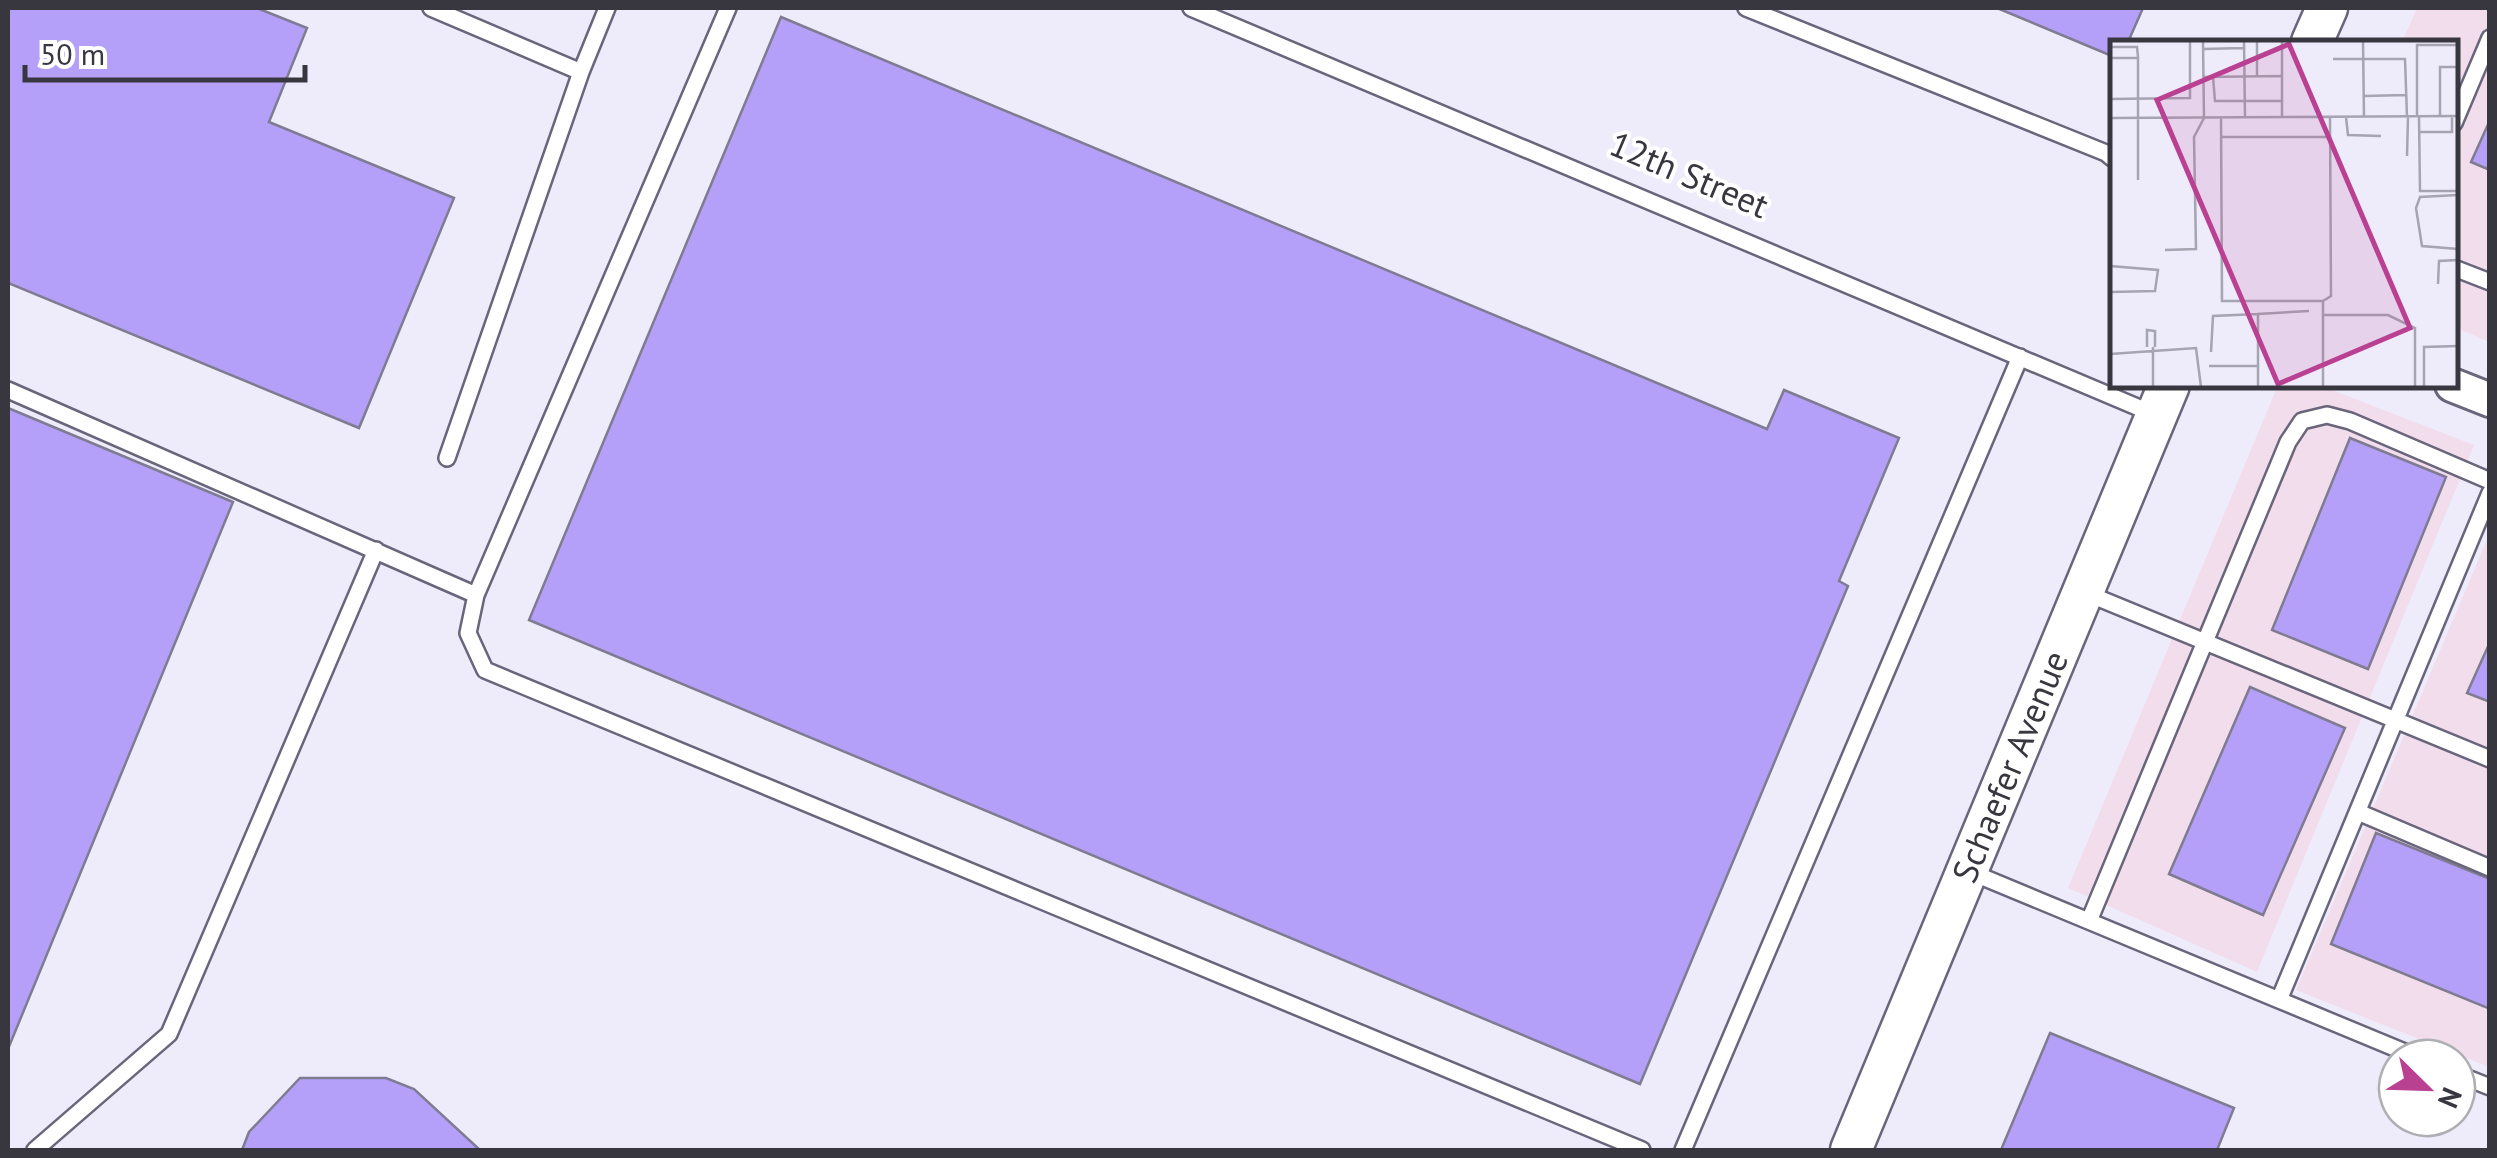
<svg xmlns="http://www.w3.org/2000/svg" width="2497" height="1158" viewBox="0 0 2497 1158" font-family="'PT Sans',sans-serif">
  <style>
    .commercial { fill: #f2ddec }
    .building { fill: #b5a0f9; stroke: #7f7b91; stroke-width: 2.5 }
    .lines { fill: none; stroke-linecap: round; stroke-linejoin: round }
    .service-casing { stroke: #69657b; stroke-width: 20 }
    .minor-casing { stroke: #69657b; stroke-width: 38 }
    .tertiary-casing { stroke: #69657b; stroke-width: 45 }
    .service { stroke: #fff; stroke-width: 15 }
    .minor { stroke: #fff; stroke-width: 32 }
    .tertiary { stroke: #fff; stroke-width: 40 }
    .labels { text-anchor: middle; stroke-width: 8; stroke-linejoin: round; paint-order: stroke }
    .street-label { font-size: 35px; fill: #383740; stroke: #fff }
    .inset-road { fill: none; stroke: #a5a4b0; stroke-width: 2.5 }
    .view { fill: #ba4092; fill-opacity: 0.15; stroke: #ba4092; stroke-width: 5 }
    .inset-edge { fill: none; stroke: #383740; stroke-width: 5 }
  </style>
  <rect width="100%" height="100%" fill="#eeecfb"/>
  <path class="commercial" d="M 2417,8 L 2489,8 L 2489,342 L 2455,327 L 2454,42 L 2402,42 Z
    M 2278,385 L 2319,385 L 2474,445 L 2257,972 L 2068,888 Z
    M 2489,535 L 2489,1067 L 2296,990 Z"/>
  <path class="building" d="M 8,8 L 257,8 L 307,28 L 269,122 L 454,198 L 359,428 L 8,283 Z
    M 1997,8 L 2143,8 L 2128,42 L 2112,42 L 2112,56 Z
    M 781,17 L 1767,429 L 1784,390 L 1899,438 L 1839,581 L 1848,586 L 1640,1084 L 529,620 Z
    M 2490,120 L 2490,170 L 2471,162 Z
    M 8,408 L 233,502 L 8,1049 Z
    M 2350,438 L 2446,477 L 2368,669 L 2272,630 Z
    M 2490,642 L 2490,702 L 2467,693 Z
    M 2250,687 L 2345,728 L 2263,915 L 2169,874 Z
    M 2376,833 L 2490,879 L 2490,1009 L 2331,944 Z
    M 2050,1033 L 2234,1108 L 2217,1150 L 2001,1150 Z
    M 300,1078 L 386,1078 L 414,1089 L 480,1150 L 242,1150 L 249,1132 Z"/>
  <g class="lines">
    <g class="service-casing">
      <path id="service" d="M 431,8 L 581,72 L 447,458
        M 728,8 L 476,595 L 468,633 L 485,670 L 1642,1150
        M 1191,8 L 2156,415
        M 1746,8 L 2106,153 L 2112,158
        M 581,72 L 607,8
        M 2454,123 L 2490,38
        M 2454,268 L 2490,282
        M 8,390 L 476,595
        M 2086,593 L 2490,759
        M 2358,812 L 2490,868
        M 1968,871 L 2279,1000 L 2490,493
        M 2089,921 L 2288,442 L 2302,421 L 2327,415 L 2350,421 L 2490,481
        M 2279,1000 L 2419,1058
        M 2457,1074 L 2490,1087
        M 35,1150 L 169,1034 L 376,550
        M 1683,1150 L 2020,357"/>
    </g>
    <g class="minor-casing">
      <path id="minor" d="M 2452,385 L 2490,400"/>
    </g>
    <g class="tertiary-casing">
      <g id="tertiary">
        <path d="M 2312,42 L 2327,8"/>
        <path id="s1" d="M 1851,1150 L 2169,385"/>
      </g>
    </g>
    <use href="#service" class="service"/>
    <use href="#minor" class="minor"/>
    <use href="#tertiary" class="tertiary"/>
  </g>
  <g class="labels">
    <g class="street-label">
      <text transform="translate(1689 175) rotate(23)" y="12">12th Street</text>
      <text dy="12" stroke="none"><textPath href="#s1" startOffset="415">Schaefer Avenue</textPath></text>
    </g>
  </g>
  <g transform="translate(2110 40)">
    <rect width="348" height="348" fill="#eeecfb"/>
    <path class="inset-road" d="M 134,1 L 135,78M 172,1 L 172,36M 253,1 L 254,77M 0,7 L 27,7 L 28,17M 93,9 L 134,8M 0,18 L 28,18 L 28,140M 223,19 L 295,19 L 297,77M 147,36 L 147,1M 93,37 L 172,36 L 172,78M 103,37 L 105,61 L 171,61M 254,56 L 296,55M 0,59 L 80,58 L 80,1M 330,76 L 330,27 L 348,27M 236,77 L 238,95 L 271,96M 307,77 L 307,5 L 348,5M 309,77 L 310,151 L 348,151M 0,78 L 348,76M 111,78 L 112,261 L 213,261M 310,92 L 342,92 L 342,76M 111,97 L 220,97M 297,116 L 298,77M 348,155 L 310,157 L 306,168 L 312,206 L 348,209M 55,210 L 86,209 L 84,97 L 94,78 L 93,1M 0,226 L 48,230 L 45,251 L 0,252M 328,244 L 329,221 L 348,220M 213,275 L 278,275 L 305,288 L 305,347M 37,307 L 37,290 L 45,291 L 45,307M 101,312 L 103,276 L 148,274M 0,314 L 86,308 L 91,347M 99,326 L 148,326M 43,347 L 43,307M 148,347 L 148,274 L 199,271M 213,347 L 213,261 L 221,256 L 220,77M 314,347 L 314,307 L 348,306"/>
    <path class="view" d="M 179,4 L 300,288 L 168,344 L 47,60 Z"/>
    <rect width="348" height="348" class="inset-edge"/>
  </g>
  <rect width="2497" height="1158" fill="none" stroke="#383740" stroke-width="20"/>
  <g transform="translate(2427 1088) rotate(113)"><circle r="48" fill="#ffffff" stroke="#afafb3" stroke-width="2.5"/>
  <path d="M0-8L18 38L0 25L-18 38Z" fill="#ba4092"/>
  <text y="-15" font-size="28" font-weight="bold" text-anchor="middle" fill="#383740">N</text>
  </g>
  <path d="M25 65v15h280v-15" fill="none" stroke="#383740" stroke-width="5"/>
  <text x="40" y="65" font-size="30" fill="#383740" stroke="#ffffff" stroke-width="8" paint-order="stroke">50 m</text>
</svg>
